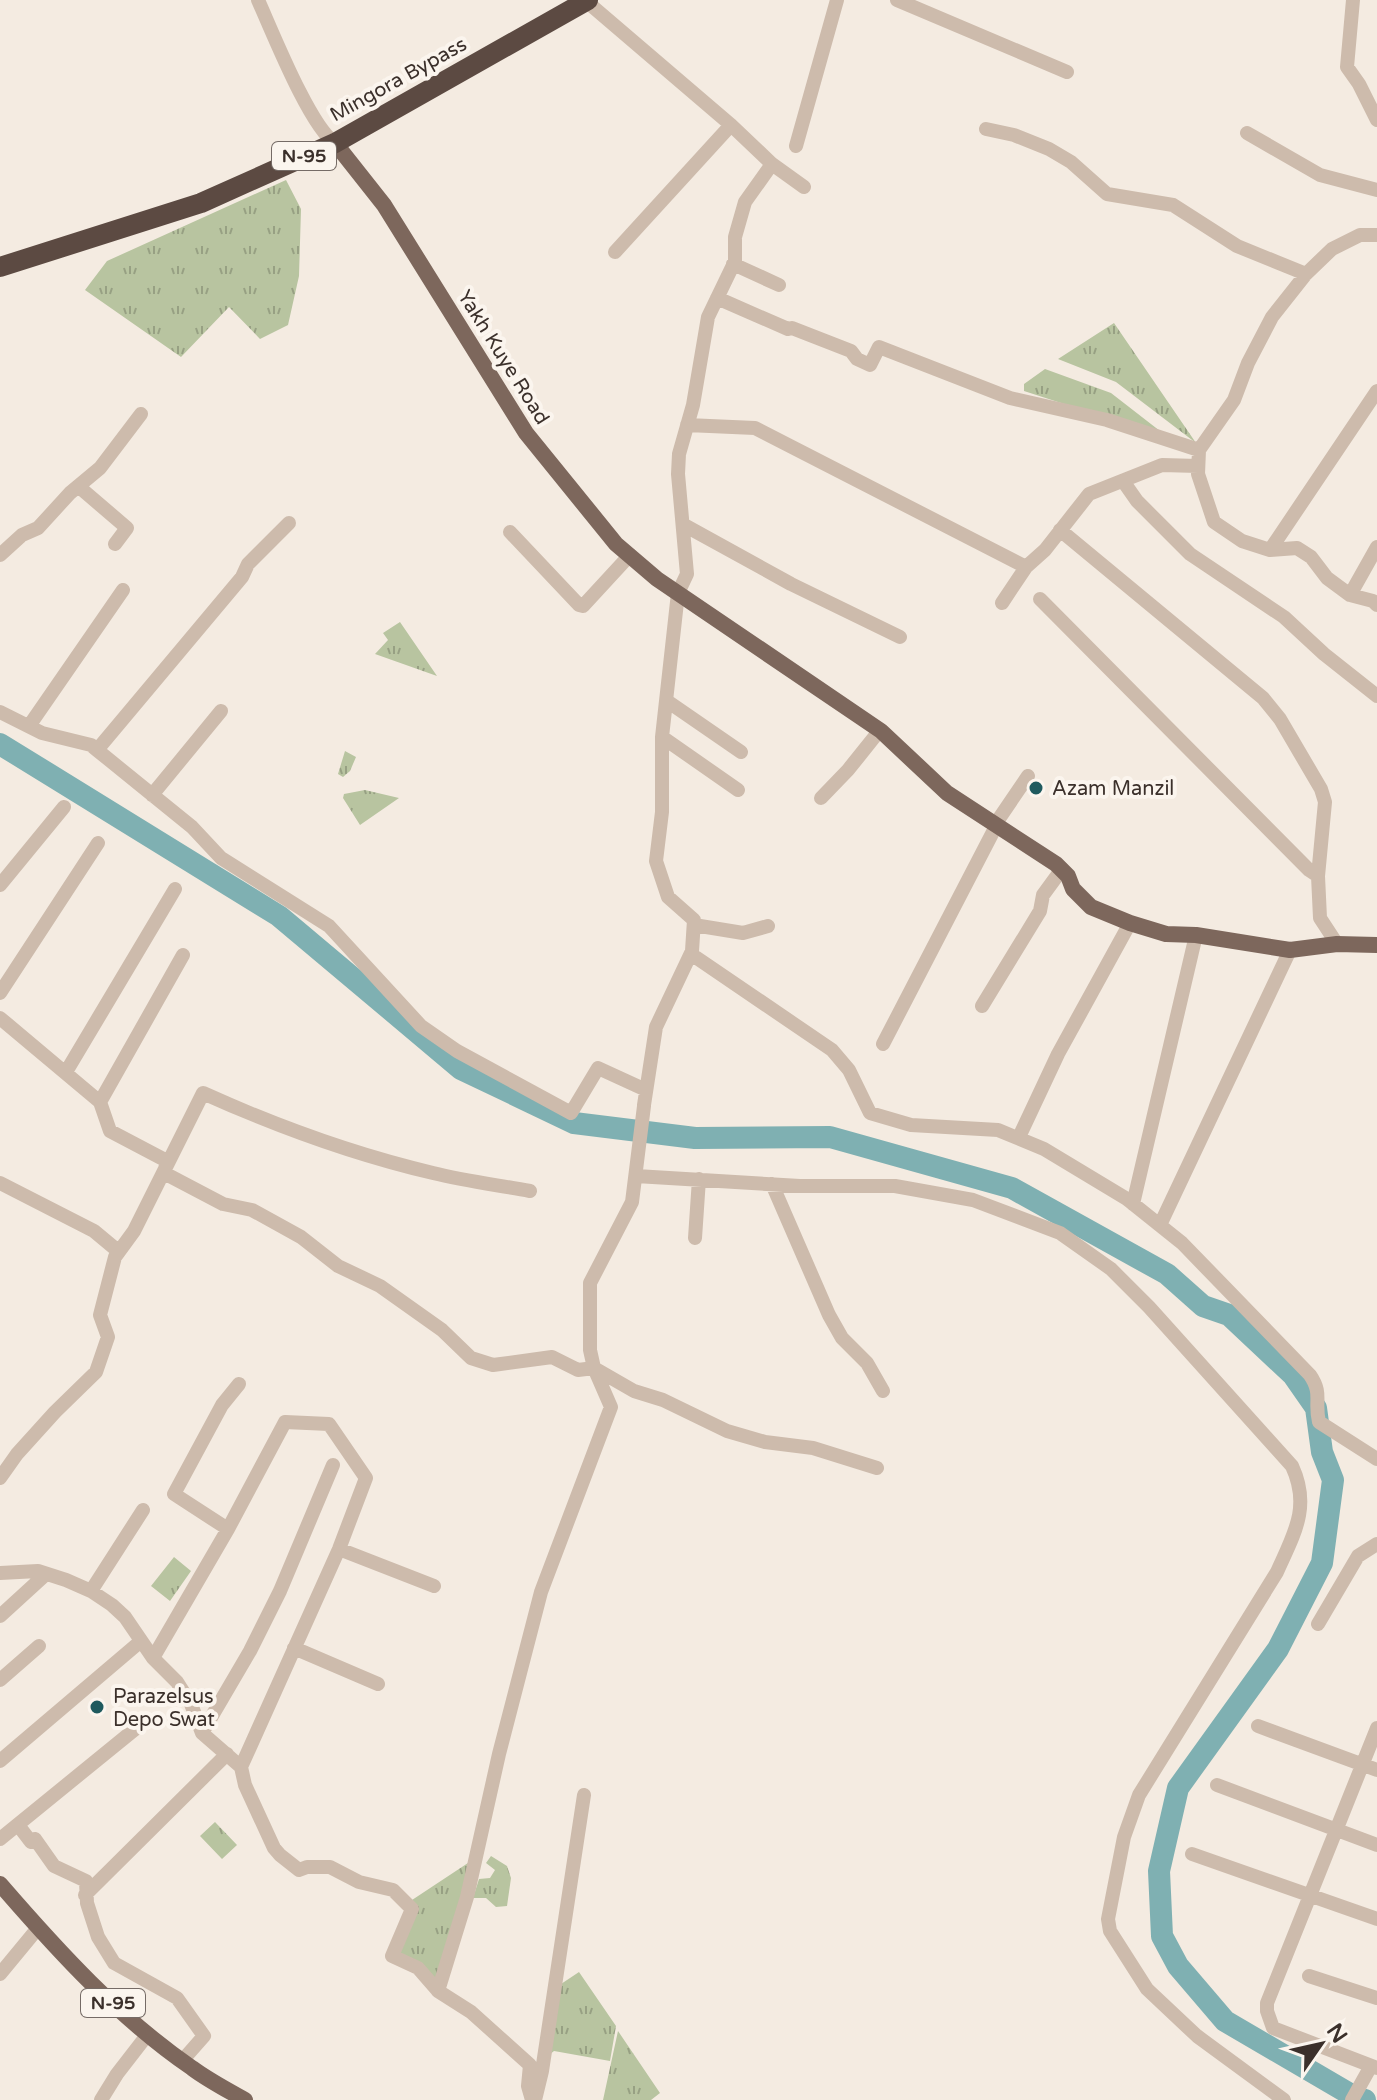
<svg xmlns="http://www.w3.org/2000/svg" width="1377" height="2100" viewBox="0 0 1377 2100" font-family="'Varela Round',sans-serif">
  <style>
    .grass { fill: url(#grass-tufts) }
    .lines { fill: none; stroke-linecap: round; stroke-linejoin: round }
    .river { stroke: #7fb0b2; stroke-width: 22 }
    .minor { stroke: #cdbbac; stroke-width: 14 }
    .major { stroke: #7d675c; stroke-width: 16 }
    .highway { stroke: #5c4a42; stroke-width: 20 }
    .poi-dot { fill: #1f5a5e; stroke: #fbf5ee; stroke-width: 3 }
    .labels { text-anchor: middle; stroke-width: 8; stroke-linejoin: round; paint-order: stroke }
    .shield { fill: #fbf5ee; stroke: #756b66; stroke-width: 2 }
    .shield-label { font-size: 18px; font-weight: bold; fill: #3b302b }
    .street-label { font-size: 20px; fill: #3b302b; stroke: #fbf5ee }
    .poi-label { font-size: 20px; fill: #3b302b; stroke: #fbf5ee; text-anchor: start }
  </style>
  <defs>
    <pattern id="grass-tufts" width="24" height="20" patternUnits="userSpaceOnUse" patternTransform="scale(2)"><rect width="24" height="20" fill="#b8c4a0"/><path d="M3 7l-1-3M5 7V3M7 7l1-3M15 17l-1-3M17 17v-4M19 17l1-3" fill="none" stroke="#97a083"/></pattern>
  </defs>
  <rect width="100%" height="100%" fill="#f4ebe1"/>
  <path class="grass" d="M 286,180 L 301,209 L 299,276 L 288,325 L 260,339 L 229,307 L 181,357 L 85,290 L 107,261 Z
    M 1114,323 L 1196,443 L 1116,382 L 1058,359 Z
    M 1045,369 L 1111,393 L 1169,438 L 1024,391 L 1024,384 Z
    M 400,622 L 437,676 L 375,654 L 388,640 L 383,633 Z
    M 345,751 L 356,757 L 350,771 L 343,777 L 338,774 Z
    M 365,790 L 399,798 L 360,825 L 343,798 L 344,794 Z
    M 174,1557 L 191,1571 L 170,1601 L 151,1586 Z
    M 215,1822 L 237,1845 L 222,1859 L 200,1836 Z
    M 491,1856 L 507,1866 L 511,1878 L 507,1906 L 496,1907 L 486,1898 L 473,1898 L 479,1879 L 490,1878 L 495,1870 L 486,1863 Z
    M 471,1861 L 437,1984 L 399,1955 L 412,1900 Z
    M 579,1972 L 616,2026 L 610,2061 L 554,2051 L 549,2055 L 558,1986 Z
    M 618,2031 L 660,2093 L 651,2100 L 603,2100 Z"/>
  <g class="lines">
    <path class="river" d="M 0,744 L 279,916 L 461,1069 L 574,1123 L 695,1138 L 830,1137 L 1012,1188 L 1167,1274 L 1203,1306 L 1229,1315 L 1293,1375 L 1316,1408 L 1322,1452 L 1333,1480 L 1322,1563 L 1278,1649 L 1178,1788 L 1159,1871 L 1162,1936 L 1178,1966 L 1225,2021 L 1355,2097 L 1365,2100"/>
    <path class="minor" d="M 258,0 C 272,31 310,127 335,143
      M 897,0 L 1067,72
      M 1353,0 L 1347,67 L 1359,84 L 1377,120
      M 586,1 L 731,125 L 772,164
      M 986,129 L 1014,135 L 1049,149 L 1071,162 L 1107,194 L 1173,205 L 1237,246 L 1306,274
      M 1247,133 L 1320,175 L 1377,190
      M 796,146 L 837,0
      M 1377,235 L 1360,235 L 1332,249 L 1306,274 L 1272,317 L 1248,363 L 1234,400 L 1199,450 L 1198,474 L 1214,522 L 1242,541 L 1270,550 L 1297,548 L 1311,557 L 1327,578 L 1350,595 L 1373,601 L 1377,605
      M 615,252 L 731,125
      M 733,264 L 779,285
      M 717,298 L 788,329 L 792,328 L 851,351 L 857,359 L 870,365 L 879,347 L 1010,398 L 1107,420 L 1199,450
      M 687,425 L 755,428 L 1026,567
      M 1123,481 L 1137,501 L 1190,554 L 1284,617 L 1324,654 L 1377,696
      M 78,486 L 127,528 L 115,544
      M 684,525 L 791,584 L 900,637
      M 1060,530 L 1263,698 L 1280,719 L 1321,789 L 1325,802 L 1318,876 L 1320,918 L 1337,944
      M 510,532 L 579,605 L 583,606 L 630,555
      M 1270,550 L 1377,391
      M 0,555 L 22,535 L 38,528 L 70,493 L 100,468 L 141,414
      M 1350,595 L 1377,547
      M 1040,599 L 1309,870 L 1318,876
      M 1002,603 L 1026,567 L 1045,550 L 1089,494 L 1162,465 L 1198,466
      M 667,701 L 741,752
      M 0,712 L 42,733 L 91,745 L 97,750 L 192,827 L 221,858 L 329,926 L 421,1026 L 457,1051 L 571,1113 L 598,1068 L 646,1090
      M 29,726 L 123,590
      M 662,737 L 738,790
      M 97,750 L 242,577 L 248,564 L 289,523
      M 152,795 L 221,711
      M 821,798 L 848,770 L 880,730
      M 0,885 L 64,807
      M 694,925 L 743,933 L 768,926
      M 691,954 L 832,1050 L 849,1070 L 870,1113 L 911,1125 L 998,1130 L 1044,1149 L 1127,1199 L 1182,1243 L 1310,1375 C 1323,1394 1314,1401 1319,1422 L 1377,1459
      M 0,993 L 98,843
      M 982,1006 L 1040,911 L 1043,895 L 1062,869
      M 0,1018 L 100,1102 L 110,1131 L 167,1161 L 164,1173 L 223,1204 L 252,1210 L 301,1237 L 338,1266 L 380,1286 L 442,1330 L 471,1358 L 493,1365 L 552,1357 L 578,1370 L 594,1368 L 634,1391 L 663,1400 L 727,1431 L 765,1442 L 813,1448 L 877,1468
      M 883,1044 L 994,830 L 994,826 L 1028,776
      M 66,1072 L 175,889
      M 100,1102 L 183,955
      M 644,1105 L 656,1027 L 692,951 L 694,920 L 668,897 L 656,861 L 662,812 L 662,737 L 678,593 L 687,574 L 678,474 L 679,454 L 693,405 L 708,317 L 735,261 L 735,237 L 745,202 L 772,164 L 804,187
      M 1019,1137 L 1058,1054 L 1130,923
      M 636,1176 L 800,1186 L 895,1186 L 973,1200 L 1060,1233 L 1111,1269 L 1149,1307 L 1292,1466 C 1311,1507 1294,1534 1277,1572 L 1139,1795 L 1124,1837 L 1108,1919 L 1110,1931 L 1147,1989 L 1197,2036 L 1284,2100
      M 0,1183 L 94,1231 L 118,1251
      M 772,1184 L 829,1315 L 842,1338 L 867,1363 L 883,1391
      M 1133,1204 L 1196,935
      M 1160,1225 L 1290,950
      M 695,1238 L 699,1179
      M 0,1478 L 17,1454 L 55,1412 L 96,1372 L 108,1337 L 100,1315 L 115,1257 L 134,1231 L 203,1093 C 274,1125 356,1155 433,1173 C 465,1181 498,1185 530,1191
      M 228,1529 L 174,1494 L 222,1405 L 239,1384
      M 339,1549 L 434,1586
      M 0,1573 L 38,1571 L 66,1580 L 91,1591 L 112,1605 L 125,1617 L 153,1658 L 177,1682 L 191,1704 L 202,1733 L 241,1767 L 245,1785 L 274,1848 L 280,1855 L 299,1870 L 307,1867 L 330,1867 L 359,1882 L 393,1890 L 412,1909 L 392,1956 L 418,1968 L 438,1991
      M 91,1591 L 143,1510
      M 0,1616 L 46,1574
      M 1318,1624 L 1358,1556 L 1377,1544
      M 294,1648 L 378,1684
      M 153,1658 L 228,1529 L 285,1422 L 329,1424 L 366,1478 L 339,1549 L 241,1767
      M 0,1680 L 39,1646
      M 1258,1726 L 1377,1770
      M 1377,1728 L 1267,2003 L 1267,2011 L 1273,2028 L 1377,2068
      M 202,1733 L 250,1651 L 280,1591 L 333,1465
      M 0,1761 L 141,1641
      M 1217,1785 L 1377,1845
      M 18,1825 L 31,1842 L 35,1839 L 54,1866 L 86,1881 L 87,1903 L 98,1937 L 114,1963 L 177,1998 L 204,2036 L 182,2061
      M 0,1839 L 145,1721
      M 1192,1854 L 1377,1919
      M 85,1895 L 227,1754
      M 0,1974 L 38,1928
      M 1309,1976 L 1377,1998
      M 101,2100 L 117,2074 L 148,2034
      M 532,2100 L 528,2086 L 530,2065 L 471,2012 L 438,1991 L 467,1897 L 499,1754 L 541,1592 L 611,1407 L 594,1368 L 590,1350 L 590,1283 L 632,1202 L 644,1106
      M 535,2100 L 542,2071 L 584,1795
      M 1352,2100 L 1371,2066"/>
    <path class="major" d="M 335,143 L 384,205 L 526,433 L 616,544 L 657,579 L 881,731 L 947,793 L 1056,864 L 1068,876 L 1073,889 L 1091,907 L 1130,923 L 1166,934 L 1196,935 L 1290,950 L 1337,944 L 1377,945
      M 0,1884 C 58,1951 119,2018 192,2068 C 208,2080 227,2090 245,2100"/>
    <path class="highway" d="M 0,267 L 201,203 L 335,143 L 588,0"/>
  </g>
  <g class="poi-dot">
    <circle cx="1036" cy="788" r="8"/>
    <circle cx="97" cy="1707" r="8"/>
  </g>
  <g class="labels">
    <g class="shield">
      <rect x="272" y="142" width="64" height="28" rx="6"/>
      <rect x="81" y="1989" width="64" height="28" rx="6"/>
    </g>
    <g class="shield-label">
      <text x="304" y="162">N-95</text>
      <text x="113" y="2009">N-95</text>
    </g>
    <g class="street-label">
      <text transform="translate(398 79) rotate(-29)" y="7">Mingora Bypass</text>
      <text transform="translate(504 357) rotate(58)" y="7">Yakh Kuye Road</text>
    </g>
    <g class="poi-label">
      <text x="1052" y="795">Azam Manzil</text>
      <text x="113" y="1703">Parazelsus<tspan x="113" dy="23">Depo Swat</tspan></text>
    </g>
  </g>
  <g transform="translate(1321 2044) rotate(56)" stroke="#fbf5ee" stroke-width="6" paint-order="stroke">
  <path d="M0-6L14 30L0 20L-14 30Z" fill="#3b302b"/>
  <text y="-12" font-size="22" font-weight="bold" text-anchor="middle" fill="#3b302b">N</text>
  </g>
</svg>
